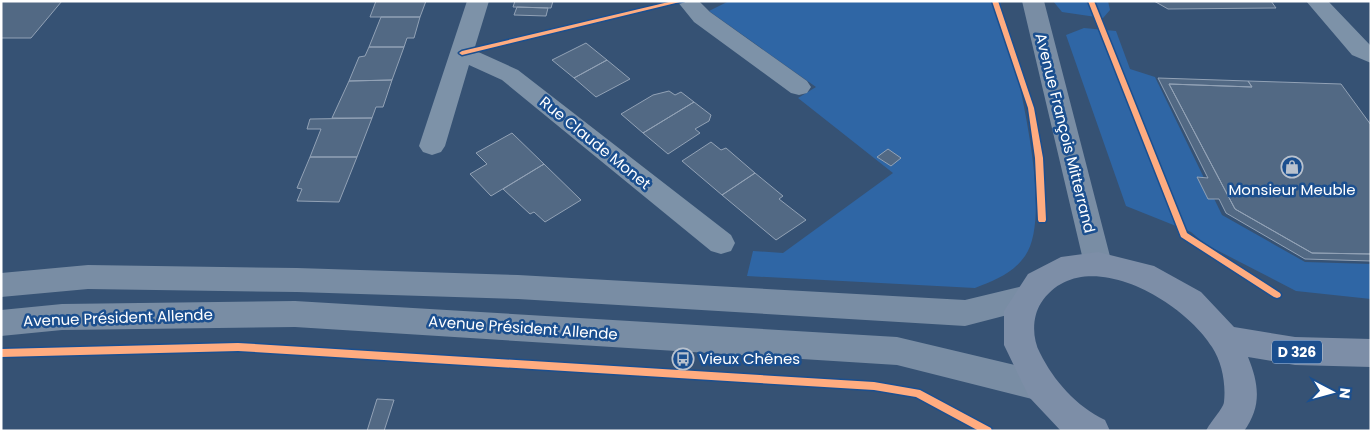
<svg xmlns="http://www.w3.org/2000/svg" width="1372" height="432" viewBox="0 0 1372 432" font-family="Poppins,sans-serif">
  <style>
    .green { fill: #2f66a5 }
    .building { fill: #526984; stroke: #92a2b6 }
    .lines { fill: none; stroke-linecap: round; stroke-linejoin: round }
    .street { fill: #7d92a8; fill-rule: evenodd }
    .secondary { fill: #798da4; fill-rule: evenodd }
    .primary { fill: #7d8ea7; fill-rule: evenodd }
    .cycleway-casing { stroke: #1b4f8f; stroke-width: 3 }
    .cycleway { fill: #ffac80; fill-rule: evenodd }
    .labels { text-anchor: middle; stroke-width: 5; stroke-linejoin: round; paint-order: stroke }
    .shield { fill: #1b4f8f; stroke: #bbcadd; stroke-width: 1 }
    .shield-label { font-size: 14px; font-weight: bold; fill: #fff }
    .street-label { font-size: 15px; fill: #fff; stroke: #1b4f8f }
    .poi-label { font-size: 15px; fill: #fff; stroke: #1b4f8f }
  </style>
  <rect width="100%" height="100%" fill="#365274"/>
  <path class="green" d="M 729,1 L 1000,1 C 1012,55 1056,212 1025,256 C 1012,274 995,280 975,288 L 747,276 L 753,251 L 783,253 L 893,173 L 798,98 L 816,87 L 709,11 Z
    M 1053,1 L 1108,1 L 1110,10 L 1103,18 L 1062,12 Z
    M 1084,28 L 1116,31 L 1130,69 L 1155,77 L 1222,215 L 1305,262 L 1371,264 L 1371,299 L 1296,291 L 1205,244 L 1191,232 L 1126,206 L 1066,35 Z"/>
  <path class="building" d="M 1,1 L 62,1 L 31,38 L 1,38 Z
    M 376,1 L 426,1 L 420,17 L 370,17 Z
    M 515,1 L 553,1 L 551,8 L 513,7 Z
    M 1154,1 L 1271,1 L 1276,8 L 1168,9 Z
    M 517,7 L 548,8 L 546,16 L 514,15 Z
    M 381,17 L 420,17 L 414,38 L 407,38 L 404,47 L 369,47 Z
    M 586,43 L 607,60 L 574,78 L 552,60 Z
    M 369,47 L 404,47 L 392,80 L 349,81 L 359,57 L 365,56 Z
    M 607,60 L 630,79 L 596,97 L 574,78 Z
    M 1158,78 L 1248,81 L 1252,87 L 1169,84 L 1235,209 L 1312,253 L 1371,254 L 1371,261 L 1305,259 L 1226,213 L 1219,199 L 1208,199 L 1197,177 L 1208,178 Z
    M 392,80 L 383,107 L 376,107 L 372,118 L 332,118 L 349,81 Z
    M 1248,81 L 1341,84 L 1371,125 L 1371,254 L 1312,253 L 1235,209 L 1169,84 L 1252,87 Z
    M 669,91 L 675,95 L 681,92 L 694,102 L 643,133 L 621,114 L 653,95 Z
    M 694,102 L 711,115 L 709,121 L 695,129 L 700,133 L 668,154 L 643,133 Z
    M 372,118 L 357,157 L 310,157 L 321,129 L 307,129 L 310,119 Z
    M 512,133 L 544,164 L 491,196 L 470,174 L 487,164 L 476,153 Z
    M 711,142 L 721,150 L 726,148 L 755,173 L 722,195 L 682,161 Z
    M 888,149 L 901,158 L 891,166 L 877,157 Z
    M 310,157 L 357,157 L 339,202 L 297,201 L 302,189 L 297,188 Z
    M 544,164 L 581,200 L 545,222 L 534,212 L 530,214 L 503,189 Z
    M 755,173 L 783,196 L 779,199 L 806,220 L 776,240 L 722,195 Z
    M 377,399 L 394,400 L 384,431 L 367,431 Z"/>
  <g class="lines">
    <path class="street" d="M 467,1 L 489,1 L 474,50 L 518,70 L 731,235 L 735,243 L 731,251 L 721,254 L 711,251 L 502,80 L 469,65 L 445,146 L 441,152 L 432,155 L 423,152 L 419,146 Z
      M 677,1 L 699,1 L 710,12 L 807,81 L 811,87 L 807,93 L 799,95 L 791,93 L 694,22 Z
      M 1306,1 L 1328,1 L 1371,46 L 1371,63 L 1352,55 Z"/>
    <path class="secondary" d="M 1022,1 L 1044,1 L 1112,264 L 1108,272 L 1098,276 L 1088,272 L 1084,264 Z
      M 88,265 L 297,268 L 518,275 L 965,300 L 1027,285 L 1038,289 L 1042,298 L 1038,307 L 965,326 L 518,299 L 297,292 L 88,289 L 1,297 L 1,273 Z
      M 295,301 L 897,337 L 1040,371 L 1051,375 L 1056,386 L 1051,397 L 1040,401 L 897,365 L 295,327 L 62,330 L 1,336 L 1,310 L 62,304 Z"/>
    <path class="primary" d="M 1098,252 L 1154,266 L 1201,292 L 1234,327 L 1295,337 L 1371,339 L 1371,367 L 1295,365 L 1248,357 C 1259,384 1262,406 1244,431 L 1206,431 C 1210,422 1223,409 1224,402 C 1226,384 1222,362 1212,347 C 1183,300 1082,241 1041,303 C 1032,317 1032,338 1040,353 C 1054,381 1076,406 1105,420 L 1110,431 L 1061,431 L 1029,397 L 1004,345 L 1004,311 L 1028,274 L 1061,257 Z"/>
    <g class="cycleway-casing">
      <path id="cycleway" d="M 673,1 L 684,1 L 462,55 L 459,53 L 462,51 Z
        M 992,1 L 998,1 L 1034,108 L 1043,158 L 1046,220 L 1045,222 L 1039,222 L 1038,220 L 1035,158 L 1028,108 Z
        M 1088,1 L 1094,1 L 1187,233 L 1280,293 L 1281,295 L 1280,297 L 1277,298 L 1274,297 L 1181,237 Z
        M 238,343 L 874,382 L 920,390 L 991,428 L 992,431 L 979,431 L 916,397 L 874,390 L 238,351 L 1,357 L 1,349 Z"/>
    </g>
    <use href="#cycleway" class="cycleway"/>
  </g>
  <defs>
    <g id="shop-ring" transform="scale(1.125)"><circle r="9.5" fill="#1b4f8f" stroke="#b9c2ce" stroke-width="1.5"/><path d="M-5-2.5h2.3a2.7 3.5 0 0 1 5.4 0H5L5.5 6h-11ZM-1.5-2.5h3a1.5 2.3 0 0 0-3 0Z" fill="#b9c2ce"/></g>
    <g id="bus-ring" transform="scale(1.125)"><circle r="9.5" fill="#1b4f8f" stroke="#b9c2ce" stroke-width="1.5"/><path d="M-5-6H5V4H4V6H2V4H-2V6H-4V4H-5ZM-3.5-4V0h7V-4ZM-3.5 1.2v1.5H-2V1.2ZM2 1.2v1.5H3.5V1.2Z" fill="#b9c2ce"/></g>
  </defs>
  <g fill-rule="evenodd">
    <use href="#shop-ring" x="1292" y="167"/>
    <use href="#bus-ring" x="683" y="359"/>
  </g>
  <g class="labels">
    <rect class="shield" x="1272" y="340.5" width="50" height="23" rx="4"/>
    <g class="shield-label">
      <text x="1297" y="357">D 326</text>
    </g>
    <g class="street-label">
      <text transform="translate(1065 133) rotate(76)" y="5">Avenue François Mitterrand</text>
      <text transform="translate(595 143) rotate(39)" y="5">Rue Claude Monet</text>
      <text transform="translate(118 318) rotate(-2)" y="5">Avenue Président Allende</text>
      <text transform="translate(523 328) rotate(4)" y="5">Avenue Président Allende</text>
    </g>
    <g class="poi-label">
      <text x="1292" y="195">Monsieur Meuble</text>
      <text x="699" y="364" text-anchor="start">Vieux Chênes</text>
    </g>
  </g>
  <rect width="1372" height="432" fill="none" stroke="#ffffff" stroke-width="5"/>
  <g transform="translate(1332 392) rotate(96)" stroke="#1b4f8f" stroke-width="4" paint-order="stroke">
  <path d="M0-4L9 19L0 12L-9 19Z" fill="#ffffff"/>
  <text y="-8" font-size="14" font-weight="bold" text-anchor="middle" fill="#ffffff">N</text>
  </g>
</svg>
